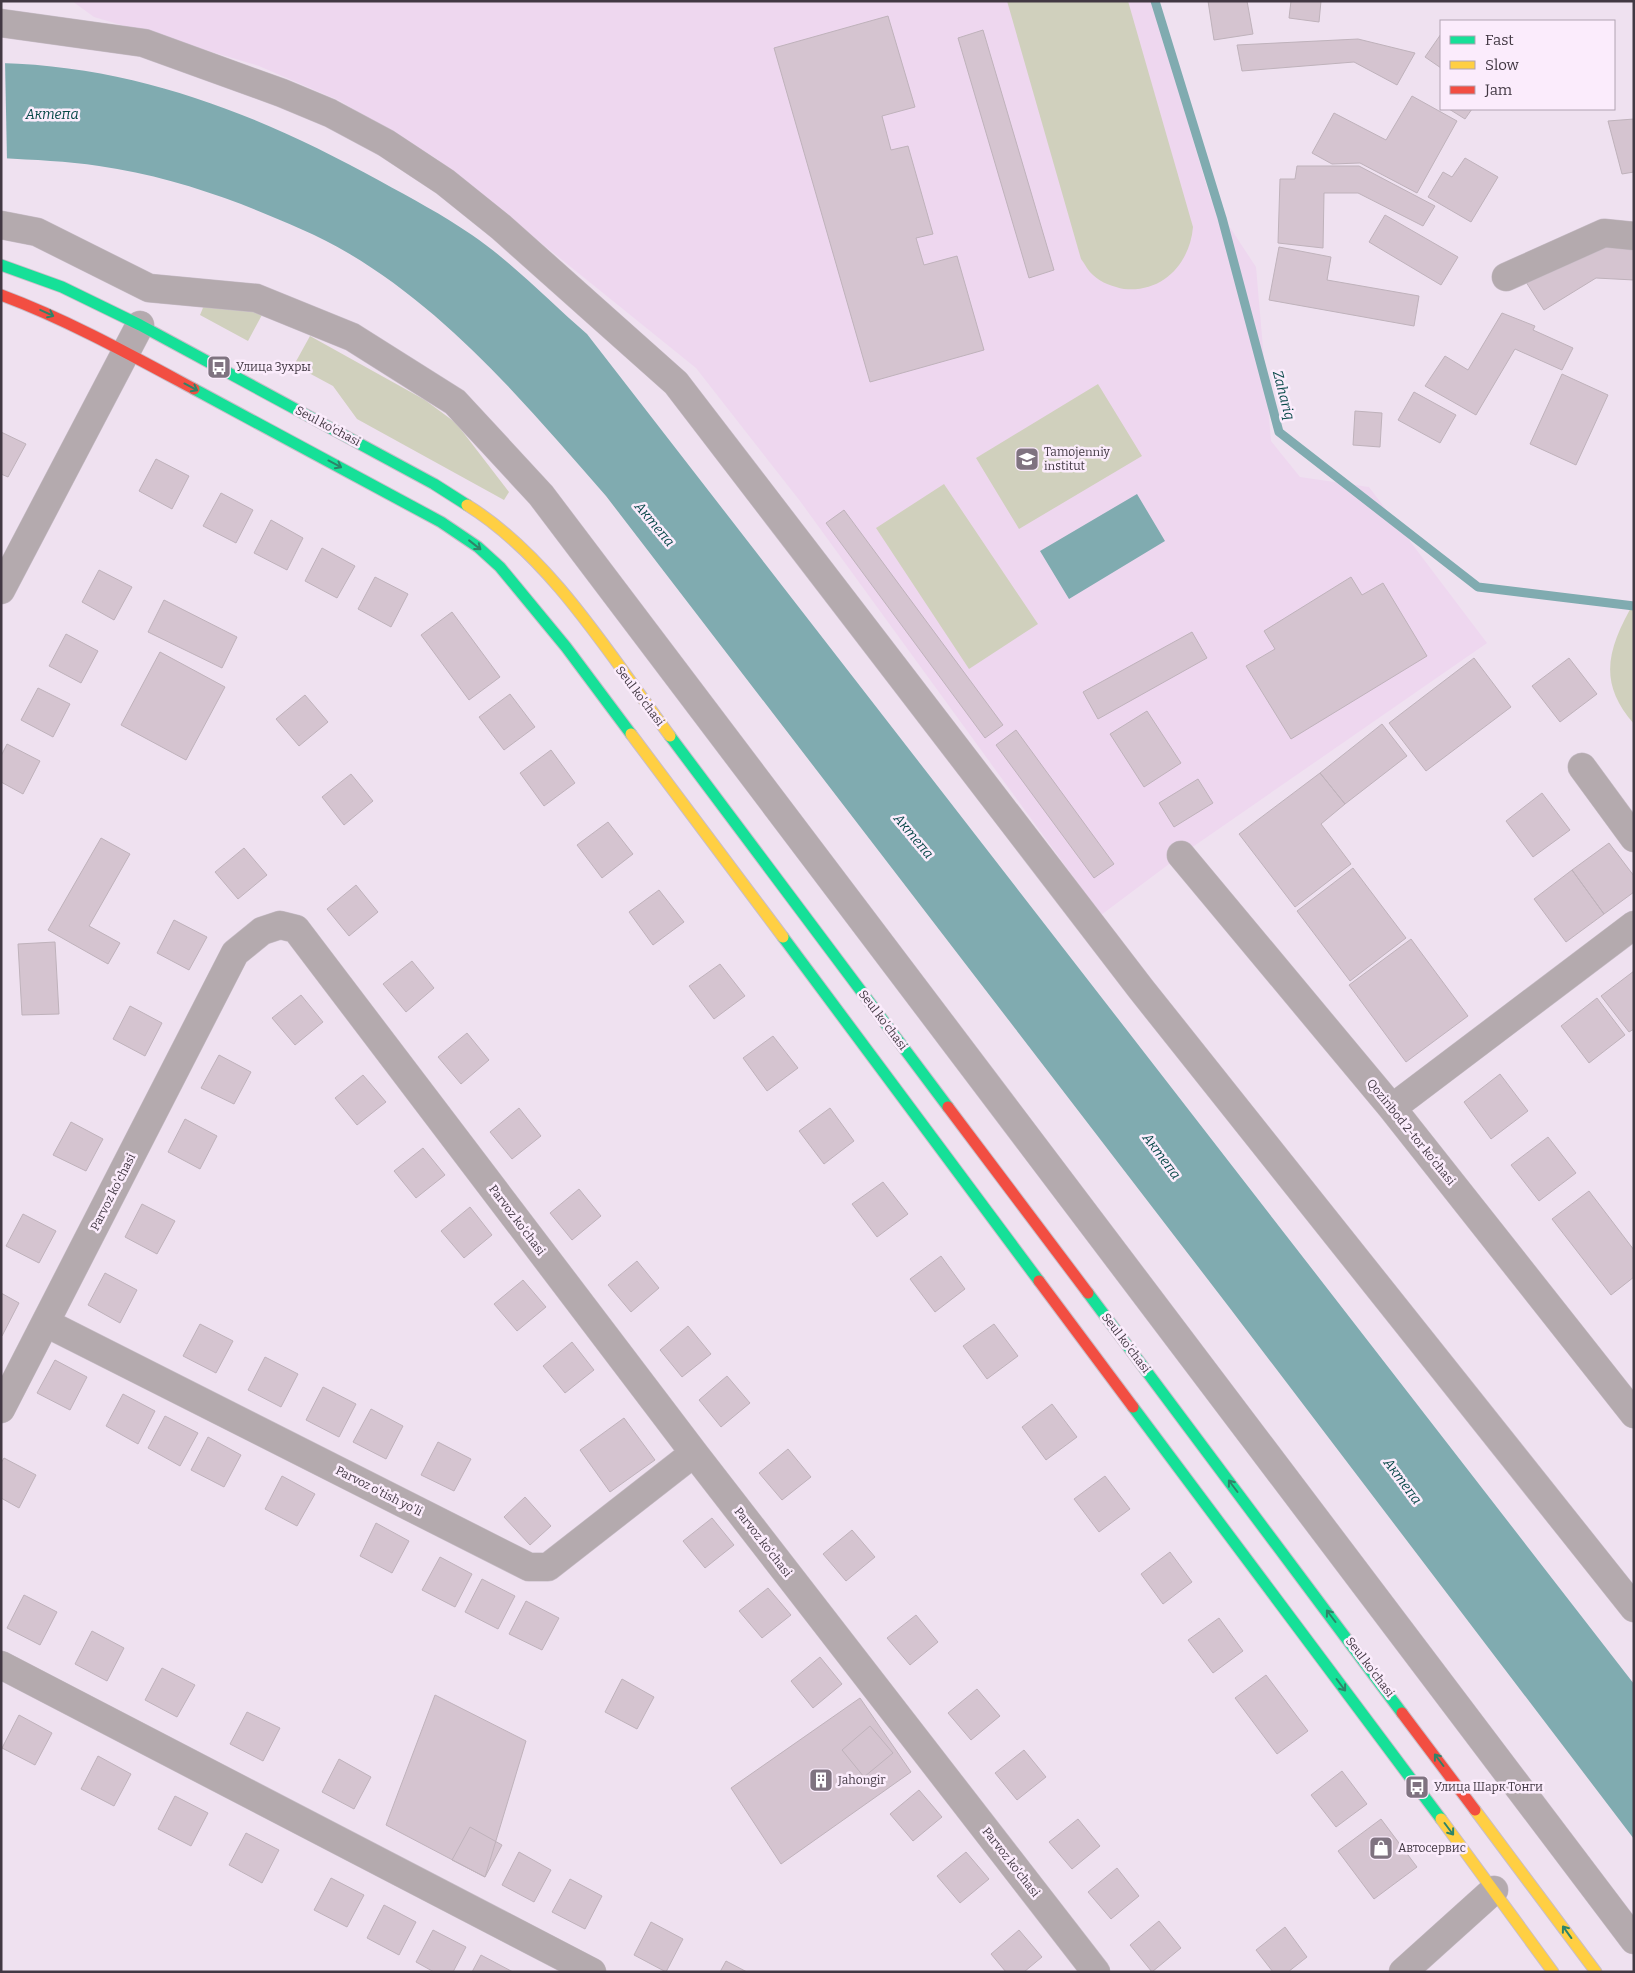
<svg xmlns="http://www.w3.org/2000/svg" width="1635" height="1973" viewBox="0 0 1635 1973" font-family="Bitter,serif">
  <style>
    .built { fill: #eed7ef }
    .green { fill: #d0d0bd }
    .water { fill: #80abb0 }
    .pier { fill: #efe1f0 }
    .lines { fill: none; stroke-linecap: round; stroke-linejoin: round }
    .stream { stroke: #80abb0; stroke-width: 9 }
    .building { fill: #d5c4d0; stroke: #bfb2bb }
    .street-casing { stroke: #c8bdc8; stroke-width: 29 }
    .fast-casing { stroke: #c8bdc8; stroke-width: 13 }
    .slow-casing { stroke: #c8bdc8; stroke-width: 13 }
    .jam-casing { stroke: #c8bdc8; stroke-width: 13 }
    .street { stroke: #b4aaae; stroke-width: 28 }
    .fast { stroke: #16e098; stroke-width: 11 }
    .slow { stroke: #ffcf43; stroke-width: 11 }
    .jam { stroke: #f24e42; stroke-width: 11 }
    .oneway { stroke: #2e8469 }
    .labels { text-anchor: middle; stroke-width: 5; stroke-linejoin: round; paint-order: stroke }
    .poi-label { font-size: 12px; fill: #423843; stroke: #fbecfc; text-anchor: start }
    .street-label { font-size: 12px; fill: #423843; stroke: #fbecfc }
    .water-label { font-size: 14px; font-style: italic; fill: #074848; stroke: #fbecfc }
  </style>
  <rect width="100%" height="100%" fill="#efe1f0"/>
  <path class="built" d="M 72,1 L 1156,1 L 1182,103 L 1210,197 L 1256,267 L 1271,441 L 1300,477 L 1369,487 L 1487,643 L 1181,855 L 1101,915 L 800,501 L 696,368 L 437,159 L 340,101 L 259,66 L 94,17 Z"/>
  <path class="green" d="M 1007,1 L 1128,1 L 1193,227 C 1190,263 1163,293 1124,289 C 1114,287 1101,283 1093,275 C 1088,271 1085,264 1081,259 Z
    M 205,303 L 263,313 L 248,341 L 200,315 Z
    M 310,336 L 425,400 L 456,423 L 509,492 L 504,500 L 357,419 L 333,386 L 294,365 Z
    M 1098,384 L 1142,456 L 1019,529 L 976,458 Z
    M 944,484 L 1038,624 L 969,669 L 876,528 Z
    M 1634,602 L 1634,724 C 1596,681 1609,647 1634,602 Z"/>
  <path class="water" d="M 1,63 C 140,67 260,115 380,181 C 411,198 443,215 472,235 C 513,263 549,301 587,334 L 1634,1684 L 1634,1839 L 1229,1307 L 606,496 C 529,408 450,313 348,253 C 314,233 278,219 241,204 C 196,187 148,173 99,166 C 67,161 34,160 1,158 Z
    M 1137,494 L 1165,541 L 1069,599 L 1040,551 Z"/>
  <path class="pier" d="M 1,61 L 5,61 L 7,161 L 1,160 Z"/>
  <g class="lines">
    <path class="stream" d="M 1155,1 L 1222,218 L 1279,432 L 1478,587 L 1634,606"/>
  </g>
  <path class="building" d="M 1208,1 L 1247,1 L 1253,34 L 1214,40 Z
    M 1291,1 L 1321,1 L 1319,22 L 1289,18 Z
    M 888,16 L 915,107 L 882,116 L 891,150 L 908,146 L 933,234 L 916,238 L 924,265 L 957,256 L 984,350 L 870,382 L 774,48 Z
    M 983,30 L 1054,270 L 1029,278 L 958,38 Z
    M 1441,34 L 1441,68 L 1425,57 Z
    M 1358,39 L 1415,53 L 1397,85 L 1354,62 L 1242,71 L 1237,45 Z
    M 1412,96 L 1457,121 L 1417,193 L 1360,163 L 1332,164 L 1312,153 L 1334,113 L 1386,140 Z
    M 1449,109 L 1472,109 L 1465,119 Z
    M 1634,119 L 1634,172 L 1622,174 L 1608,121 Z
    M 1465,158 L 1498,177 L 1471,222 L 1428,197 L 1443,172 L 1452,177 Z
    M 1297,166 L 1359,166 L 1435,206 L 1423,226 L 1358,193 L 1324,193 L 1323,248 L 1278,243 L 1280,179 L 1295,179 Z
    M 1385,215 L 1458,257 L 1441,285 L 1369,242 Z
    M 1598,244 L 1634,247 L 1634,280 L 1596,278 L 1544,310 L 1526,282 Z
    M 1279,247 L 1331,257 L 1327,280 L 1419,296 L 1414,326 L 1269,300 Z
    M 1502,313 L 1535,326 L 1533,330 L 1573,348 L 1562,370 L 1515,349 L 1476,415 L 1425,386 L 1445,356 L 1468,370 Z
    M 1562,374 L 1608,395 L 1576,465 L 1530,444 Z
    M 1414,392 L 1456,415 L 1440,443 L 1398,420 Z
    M 1355,411 L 1382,413 L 1380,447 L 1353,445 Z
    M 1,432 L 26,444 L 8,477 L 1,474 Z
    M 156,459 L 189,476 L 172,509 L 139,491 Z
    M 221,493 L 253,510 L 236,543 L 203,526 Z
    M 844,510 L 1003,725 L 985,738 L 826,523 Z
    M 271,520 L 303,538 L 287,570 L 254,553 Z
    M 322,548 L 355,566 L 337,598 L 305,581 Z
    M 99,570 L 132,587 L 114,620 L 82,602 Z
    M 375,577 L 408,594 L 391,627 L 358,609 Z
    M 1351,577 L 1362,595 L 1383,583 L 1427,656 L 1291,739 L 1246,666 L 1275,649 L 1264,631 Z
    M 164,600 L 237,637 L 222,668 L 148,632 Z
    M 452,612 L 500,677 L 469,700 L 421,635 Z
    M 1192,632 L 1207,658 L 1098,719 L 1083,692 Z
    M 66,634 L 98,651 L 81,683 L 49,666 Z
    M 160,652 L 225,687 L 186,760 L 121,725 Z
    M 1474,658 L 1511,707 L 1426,771 L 1389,723 Z
    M 1569,658 L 1597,694 L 1560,722 L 1532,686 Z
    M 38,688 L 70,704 L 53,737 L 21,720 Z
    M 510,694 L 535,727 L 504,750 L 479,717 Z
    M 305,695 L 328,722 L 299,746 L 276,719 Z
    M 1147,711 L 1181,763 L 1144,787 L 1110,734 Z
    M 1382,724 L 1407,756 L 1345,804 L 1320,773 Z
    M 1016,730 L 1114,864 L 1094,878 L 996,745 Z
    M 7,744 L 40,761 L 23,794 L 1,782 L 1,756 Z
    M 551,750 L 575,783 L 544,806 L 520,773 Z
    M 1320,773 L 1345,804 L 1321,824 L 1351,864 L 1295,907 L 1239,834 Z
    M 351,774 L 373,801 L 344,825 L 322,797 Z
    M 1198,779 L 1213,803 L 1174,827 L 1159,803 Z
    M 1542,793 L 1570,830 L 1533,857 L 1506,821 Z
    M 608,822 L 633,854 L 602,878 L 577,845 Z
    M 101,838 L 130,854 L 89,926 L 120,943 L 108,964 L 48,930 Z
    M 1609,843 L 1634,876 L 1634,892 L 1604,914 L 1572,870 Z
    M 244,848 L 267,875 L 238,899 L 215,872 Z
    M 1353,868 L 1406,938 L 1350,981 L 1297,911 Z
    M 1572,870 L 1604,914 L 1566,942 L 1534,899 Z
    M 356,885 L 378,912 L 349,936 L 327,909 Z
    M 659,890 L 684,922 L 653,945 L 629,912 Z
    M 174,920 L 207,937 L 189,970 L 157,953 Z
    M 1411,939 L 1468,1016 L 1406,1062 L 1349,985 Z
    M 55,942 L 59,1014 L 22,1015 L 18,944 Z
    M 412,961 L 434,988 L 406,1012 L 383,984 Z
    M 720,964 L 745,996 L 714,1019 L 689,986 Z
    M 1634,971 L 1634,1029 L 1629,1032 L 1601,996 Z
    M 301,995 L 323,1022 L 295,1045 L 272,1018 Z
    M 1597,998 L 1625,1035 L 1589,1063 L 1561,1026 Z
    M 130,1006 L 162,1023 L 145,1056 L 113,1039 Z
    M 467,1033 L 489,1060 L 461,1084 L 438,1057 Z
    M 773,1036 L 798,1068 L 767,1091 L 743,1058 Z
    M 219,1055 L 251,1072 L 234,1104 L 201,1088 Z
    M 1500,1074 L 1528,1111 L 1491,1139 L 1464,1102 Z
    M 363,1075 L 386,1102 L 357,1125 L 335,1098 Z
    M 519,1108 L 541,1136 L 512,1159 L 490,1132 Z
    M 830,1108 L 854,1141 L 824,1164 L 799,1131 Z
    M 185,1119 L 217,1136 L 200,1169 L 168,1152 Z
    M 71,1122 L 103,1139 L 86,1171 L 53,1155 Z
    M 1548,1137 L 1576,1173 L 1539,1201 L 1511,1165 Z
    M 423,1148 L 445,1175 L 416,1198 L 394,1171 Z
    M 883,1182 L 908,1214 L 877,1237 L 852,1204 Z
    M 579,1189 L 601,1216 L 572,1240 L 550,1213 Z
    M 1589,1191 L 1634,1250 L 1634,1277 L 1611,1295 L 1552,1219 Z
    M 142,1204 L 175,1221 L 157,1254 L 125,1237 Z
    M 470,1207 L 492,1235 L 464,1258 L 441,1231 Z
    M 23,1214 L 56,1231 L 39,1263 L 6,1246 Z
    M 941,1256 L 965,1289 L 935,1312 L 910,1279 Z
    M 637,1261 L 659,1288 L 631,1312 L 608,1285 Z
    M 105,1273 L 137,1290 L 120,1323 L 88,1305 Z
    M 523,1280 L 546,1307 L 517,1331 L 494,1304 Z
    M 1,1293 L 19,1303 L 2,1336 L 1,1335 Z
    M 200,1324 L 233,1341 L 216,1373 L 183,1356 Z
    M 994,1324 L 1018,1356 L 987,1379 L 963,1346 Z
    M 688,1326 L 711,1354 L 682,1377 L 660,1350 Z
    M 572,1342 L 594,1370 L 565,1393 L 543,1366 Z
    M 265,1357 L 298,1374 L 281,1407 L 248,1390 Z
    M 55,1360 L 87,1377 L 70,1410 L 37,1393 Z
    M 727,1376 L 750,1403 L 721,1427 L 699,1400 Z
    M 323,1387 L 356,1404 L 339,1437 L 306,1420 Z
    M 123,1394 L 155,1411 L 138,1444 L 106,1426 Z
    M 1052,1404 L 1077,1437 L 1046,1460 L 1022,1427 Z
    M 371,1409 L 403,1426 L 386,1459 L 353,1442 Z
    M 165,1416 L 198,1433 L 180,1466 L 148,1448 Z
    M 624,1418 L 655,1460 L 610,1492 L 580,1450 Z
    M 208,1437 L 241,1455 L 224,1487 L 191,1470 Z
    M 438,1442 L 471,1459 L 454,1491 L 421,1475 Z
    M 788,1449 L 811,1477 L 782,1500 L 759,1473 Z
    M 4,1458 L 36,1475 L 19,1508 L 1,1498 L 1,1463 Z
    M 282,1476 L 315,1494 L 297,1526 L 265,1509 Z
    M 1105,1476 L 1130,1509 L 1099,1532 L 1074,1499 Z
    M 525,1497 L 551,1526 L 530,1545 L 504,1517 Z
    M 712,1518 L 734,1545 L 705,1568 L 683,1541 Z
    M 376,1523 L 409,1541 L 392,1573 L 360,1556 Z
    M 852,1530 L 875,1557 L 846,1581 L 823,1554 Z
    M 1170,1552 L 1192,1582 L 1163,1604 L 1141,1574 Z
    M 440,1557 L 472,1574 L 455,1607 L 422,1590 Z
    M 482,1579 L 515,1596 L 498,1629 L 465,1612 Z
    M 768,1588 L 791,1615 L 762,1638 L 739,1611 Z
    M 24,1595 L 57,1612 L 40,1645 L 7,1628 Z
    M 526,1601 L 559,1618 L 542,1650 L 509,1634 Z
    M 916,1615 L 938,1642 L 910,1665 L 887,1638 Z
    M 1219,1618 L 1243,1651 L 1213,1673 L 1188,1640 Z
    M 92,1631 L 124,1648 L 107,1681 L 75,1664 Z
    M 820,1657 L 842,1684 L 813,1708 L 791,1681 Z
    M 162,1668 L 195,1685 L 177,1717 L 145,1700 Z
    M 1266,1675 L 1308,1731 L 1277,1754 L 1235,1698 Z
    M 622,1679 L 654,1697 L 637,1729 L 605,1712 Z
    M 977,1689 L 1000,1716 L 971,1740 L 948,1713 Z
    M 435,1695 L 526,1741 L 485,1877 L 386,1825 Z
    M 860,1698 L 911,1772 L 781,1864 L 731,1788 Z
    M 247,1712 L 280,1728 L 263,1761 L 230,1744 Z
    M 19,1715 L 52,1733 L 35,1765 L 2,1748 Z
    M 870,1726 L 893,1753 L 864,1777 L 842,1750 Z
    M 1024,1750 L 1046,1777 L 1017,1800 L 995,1773 Z
    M 98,1756 L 131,1774 L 114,1806 L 81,1789 Z
    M 339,1759 L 371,1777 L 354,1809 L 322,1792 Z
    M 1342,1771 L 1367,1804 L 1336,1827 L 1311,1795 Z
    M 919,1790 L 942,1817 L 913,1841 L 890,1814 Z
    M 175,1796 L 208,1813 L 191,1846 L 158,1829 Z
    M 1078,1819 L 1100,1846 L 1072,1869 L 1049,1842 Z
    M 1381,1819 L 1417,1867 L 1374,1899 L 1338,1851 Z
    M 470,1827 L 502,1845 L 485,1877 L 452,1860 Z
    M 246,1833 L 279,1850 L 262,1883 L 229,1865 Z
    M 519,1852 L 551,1870 L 534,1902 L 502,1885 Z
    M 966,1852 L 989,1879 L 960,1903 L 937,1876 Z
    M 1117,1868 L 1139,1896 L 1111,1919 L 1088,1892 Z
    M 331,1878 L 364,1895 L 347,1927 L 314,1910 Z
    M 570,1879 L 602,1896 L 585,1929 L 552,1912 Z
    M 384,1905 L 416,1922 L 399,1955 L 367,1938 Z
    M 1159,1921 L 1181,1948 L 1152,1972 L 1130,1945 Z
    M 651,1922 L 683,1939 L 666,1972 L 634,1955 Z
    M 1285,1927 L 1307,1957 L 1288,1972 L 1273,1972 L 1256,1950 Z
    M 433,1930 L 466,1947 L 453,1972 L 434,1972 L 416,1962 Z
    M 1019,1930 L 1042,1957 L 1024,1972 L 1006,1972 L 991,1954 Z
    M 481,1955 L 513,1972 L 472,1972 Z
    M 726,1961 L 747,1972 L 720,1972 Z"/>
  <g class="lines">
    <g class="street-casing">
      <path id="street" d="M 1,23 L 144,43 L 282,93 L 330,113 L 386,143 L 445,182 L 501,227 L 676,383 L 1141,989 L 1634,1608
        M 1,225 L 37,232 L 149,288 L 256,298 L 352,337 L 455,402 L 541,495 L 1634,1940
        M 1506,277 L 1604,233 L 1634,236
        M 1,590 L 140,325
        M 1582,767 L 1634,838
        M 1181,855 L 1392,1108 L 1634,1414
        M 1392,1108 L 1634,925
        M 46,1323 L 529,1567 L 548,1567 L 694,1453
        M 1,1409 L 235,953 L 262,931 L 280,925 L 296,929 L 694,1453 L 1096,1972
        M 1,1665 L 592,1972
        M 1403,1972 L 1494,1890"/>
    </g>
    <g class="fast-casing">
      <path id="fast" d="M 1,265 L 62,287 L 140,325 L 434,484 L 467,505
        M 194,389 L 441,522 L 478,547 L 500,567 L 566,647 L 631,734
        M 670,736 L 948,1107
        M 783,937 L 1039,1281
        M 1088,1293 L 1402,1713
        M 1133,1407 L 1441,1819"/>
    </g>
    <g class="slow-casing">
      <path id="slow" d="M 467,505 C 551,557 612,658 670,736
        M 631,734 L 783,937
        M 1475,1810 L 1596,1972
        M 1441,1819 L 1553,1972"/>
    </g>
    <g class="jam-casing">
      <path id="jam" d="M 1,295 C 68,320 131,355 194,389
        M 948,1107 L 1088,1293
        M 1039,1281 L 1133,1407
        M 1402,1713 L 1475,1810"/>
    </g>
    <use href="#street" class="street"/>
    <use href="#fast" class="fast"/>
    <use href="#slow" class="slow"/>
    <use href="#jam" class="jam"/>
  </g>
  <defs><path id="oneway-shaft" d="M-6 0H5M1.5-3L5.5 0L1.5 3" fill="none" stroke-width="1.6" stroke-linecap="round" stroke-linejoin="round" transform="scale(1.25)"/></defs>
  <g class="oneway">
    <use href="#oneway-shaft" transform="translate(47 313) rotate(25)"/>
    <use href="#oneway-shaft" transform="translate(191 387) rotate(28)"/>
    <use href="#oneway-shaft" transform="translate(335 464) rotate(28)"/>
    <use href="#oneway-shaft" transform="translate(475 545) rotate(38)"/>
    <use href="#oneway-shaft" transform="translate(1233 1486) rotate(-127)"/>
    <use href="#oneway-shaft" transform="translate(1331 1616) rotate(-127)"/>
    <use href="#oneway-shaft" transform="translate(1341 1685) rotate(53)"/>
    <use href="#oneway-shaft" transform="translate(1439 1760) rotate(-127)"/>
    <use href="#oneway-shaft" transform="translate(1449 1829) rotate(53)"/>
    <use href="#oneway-shaft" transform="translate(1567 1932) rotate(-126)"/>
  </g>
  <defs>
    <g id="bus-square" transform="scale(1.25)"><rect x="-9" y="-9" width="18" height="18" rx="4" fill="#7f7380" stroke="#fbecfc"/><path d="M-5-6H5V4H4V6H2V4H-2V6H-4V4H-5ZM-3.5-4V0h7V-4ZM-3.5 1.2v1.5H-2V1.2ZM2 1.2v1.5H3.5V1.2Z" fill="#fff"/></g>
    <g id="university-square" transform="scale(1.25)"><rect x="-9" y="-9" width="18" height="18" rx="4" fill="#7f7380" stroke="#fbecfc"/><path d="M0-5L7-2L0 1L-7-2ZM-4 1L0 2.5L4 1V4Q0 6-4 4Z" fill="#fff"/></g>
    <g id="building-square" transform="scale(1.25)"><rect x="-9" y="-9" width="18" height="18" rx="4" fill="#7f7380" stroke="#fbecfc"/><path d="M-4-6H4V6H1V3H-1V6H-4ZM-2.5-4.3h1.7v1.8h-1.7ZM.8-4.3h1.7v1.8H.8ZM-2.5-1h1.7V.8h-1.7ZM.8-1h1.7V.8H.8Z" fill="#fff"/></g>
    <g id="shop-square" transform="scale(1.25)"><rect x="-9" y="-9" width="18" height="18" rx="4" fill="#7f7380" stroke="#fbecfc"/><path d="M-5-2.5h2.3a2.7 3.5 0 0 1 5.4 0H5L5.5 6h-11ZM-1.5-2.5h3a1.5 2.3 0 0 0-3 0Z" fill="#fff"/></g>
  </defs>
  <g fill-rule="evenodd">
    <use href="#bus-square" x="219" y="367"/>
    <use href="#university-square" x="1027" y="459"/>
    <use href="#building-square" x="821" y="1780"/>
    <use href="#bus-square" x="1417" y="1787"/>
    <use href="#shop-square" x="1381" y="1848"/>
  </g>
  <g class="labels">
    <g class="poi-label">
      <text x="236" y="371">Улица Зухры</text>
      <text x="1044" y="456">Tamojenniy<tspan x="1044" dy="14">institut</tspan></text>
      <text x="838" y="1784">Jahongir</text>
      <text x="1434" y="1791">Улица Шарк Тонги</text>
      <text x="1398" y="1852">Автосервис</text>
    </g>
    <g class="street-label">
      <text transform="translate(328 426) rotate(28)" y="4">Seul ko'chasi</text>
      <text transform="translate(640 696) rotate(53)" y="4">Seul ko'chasi</text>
      <text transform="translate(883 1020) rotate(53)" y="4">Seul ko'chasi</text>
      <text transform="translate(1411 1132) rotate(51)" y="4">Qoziribod 2-tor ko‘chasi</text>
      <text transform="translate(113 1192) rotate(-63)" y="4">Parvoz ko'chasi</text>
      <text transform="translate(517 1220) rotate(53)" y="4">Parvoz ko'chasi</text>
      <text transform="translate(1126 1343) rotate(53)" y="4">Seul ko'chasi</text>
      <text transform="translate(379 1491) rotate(27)" y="4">Parvoz o'tish yo'li</text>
      <text transform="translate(763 1542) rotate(52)" y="4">Parvoz ko'chasi</text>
      <text transform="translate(1370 1667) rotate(53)" y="4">Seul ko'chasi</text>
      <text transform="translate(1011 1862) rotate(52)" y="4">Parvoz ko'chasi</text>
    </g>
    <g class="water-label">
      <text x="52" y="119">Актепа</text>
      <text transform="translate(1284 395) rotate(75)" y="5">Zahariq</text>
      <text transform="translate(655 524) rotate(50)" y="5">Актепа</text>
      <text transform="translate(914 836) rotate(50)" y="5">Актепа</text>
      <text transform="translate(1162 1156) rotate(53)" y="5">Актепа</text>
      <text transform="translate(1403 1481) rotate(53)" y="5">Актепа</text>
    </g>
  </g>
  <rect width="1635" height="1973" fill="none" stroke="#423843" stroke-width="5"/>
  <rect x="1440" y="20" width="175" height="90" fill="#fbecfc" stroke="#b1a4b2"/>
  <rect x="1450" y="36" width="25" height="8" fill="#16e098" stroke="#b1a4b2"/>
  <text x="1485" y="45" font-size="15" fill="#423843">Fast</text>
  <rect x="1450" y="61" width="25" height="8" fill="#ffcf43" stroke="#b1a4b2"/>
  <text x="1485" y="70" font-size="15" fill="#423843">Slow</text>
  <rect x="1450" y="86" width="25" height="8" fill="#f24e42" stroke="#b1a4b2"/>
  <text x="1485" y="95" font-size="15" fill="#423843">Jam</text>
</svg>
